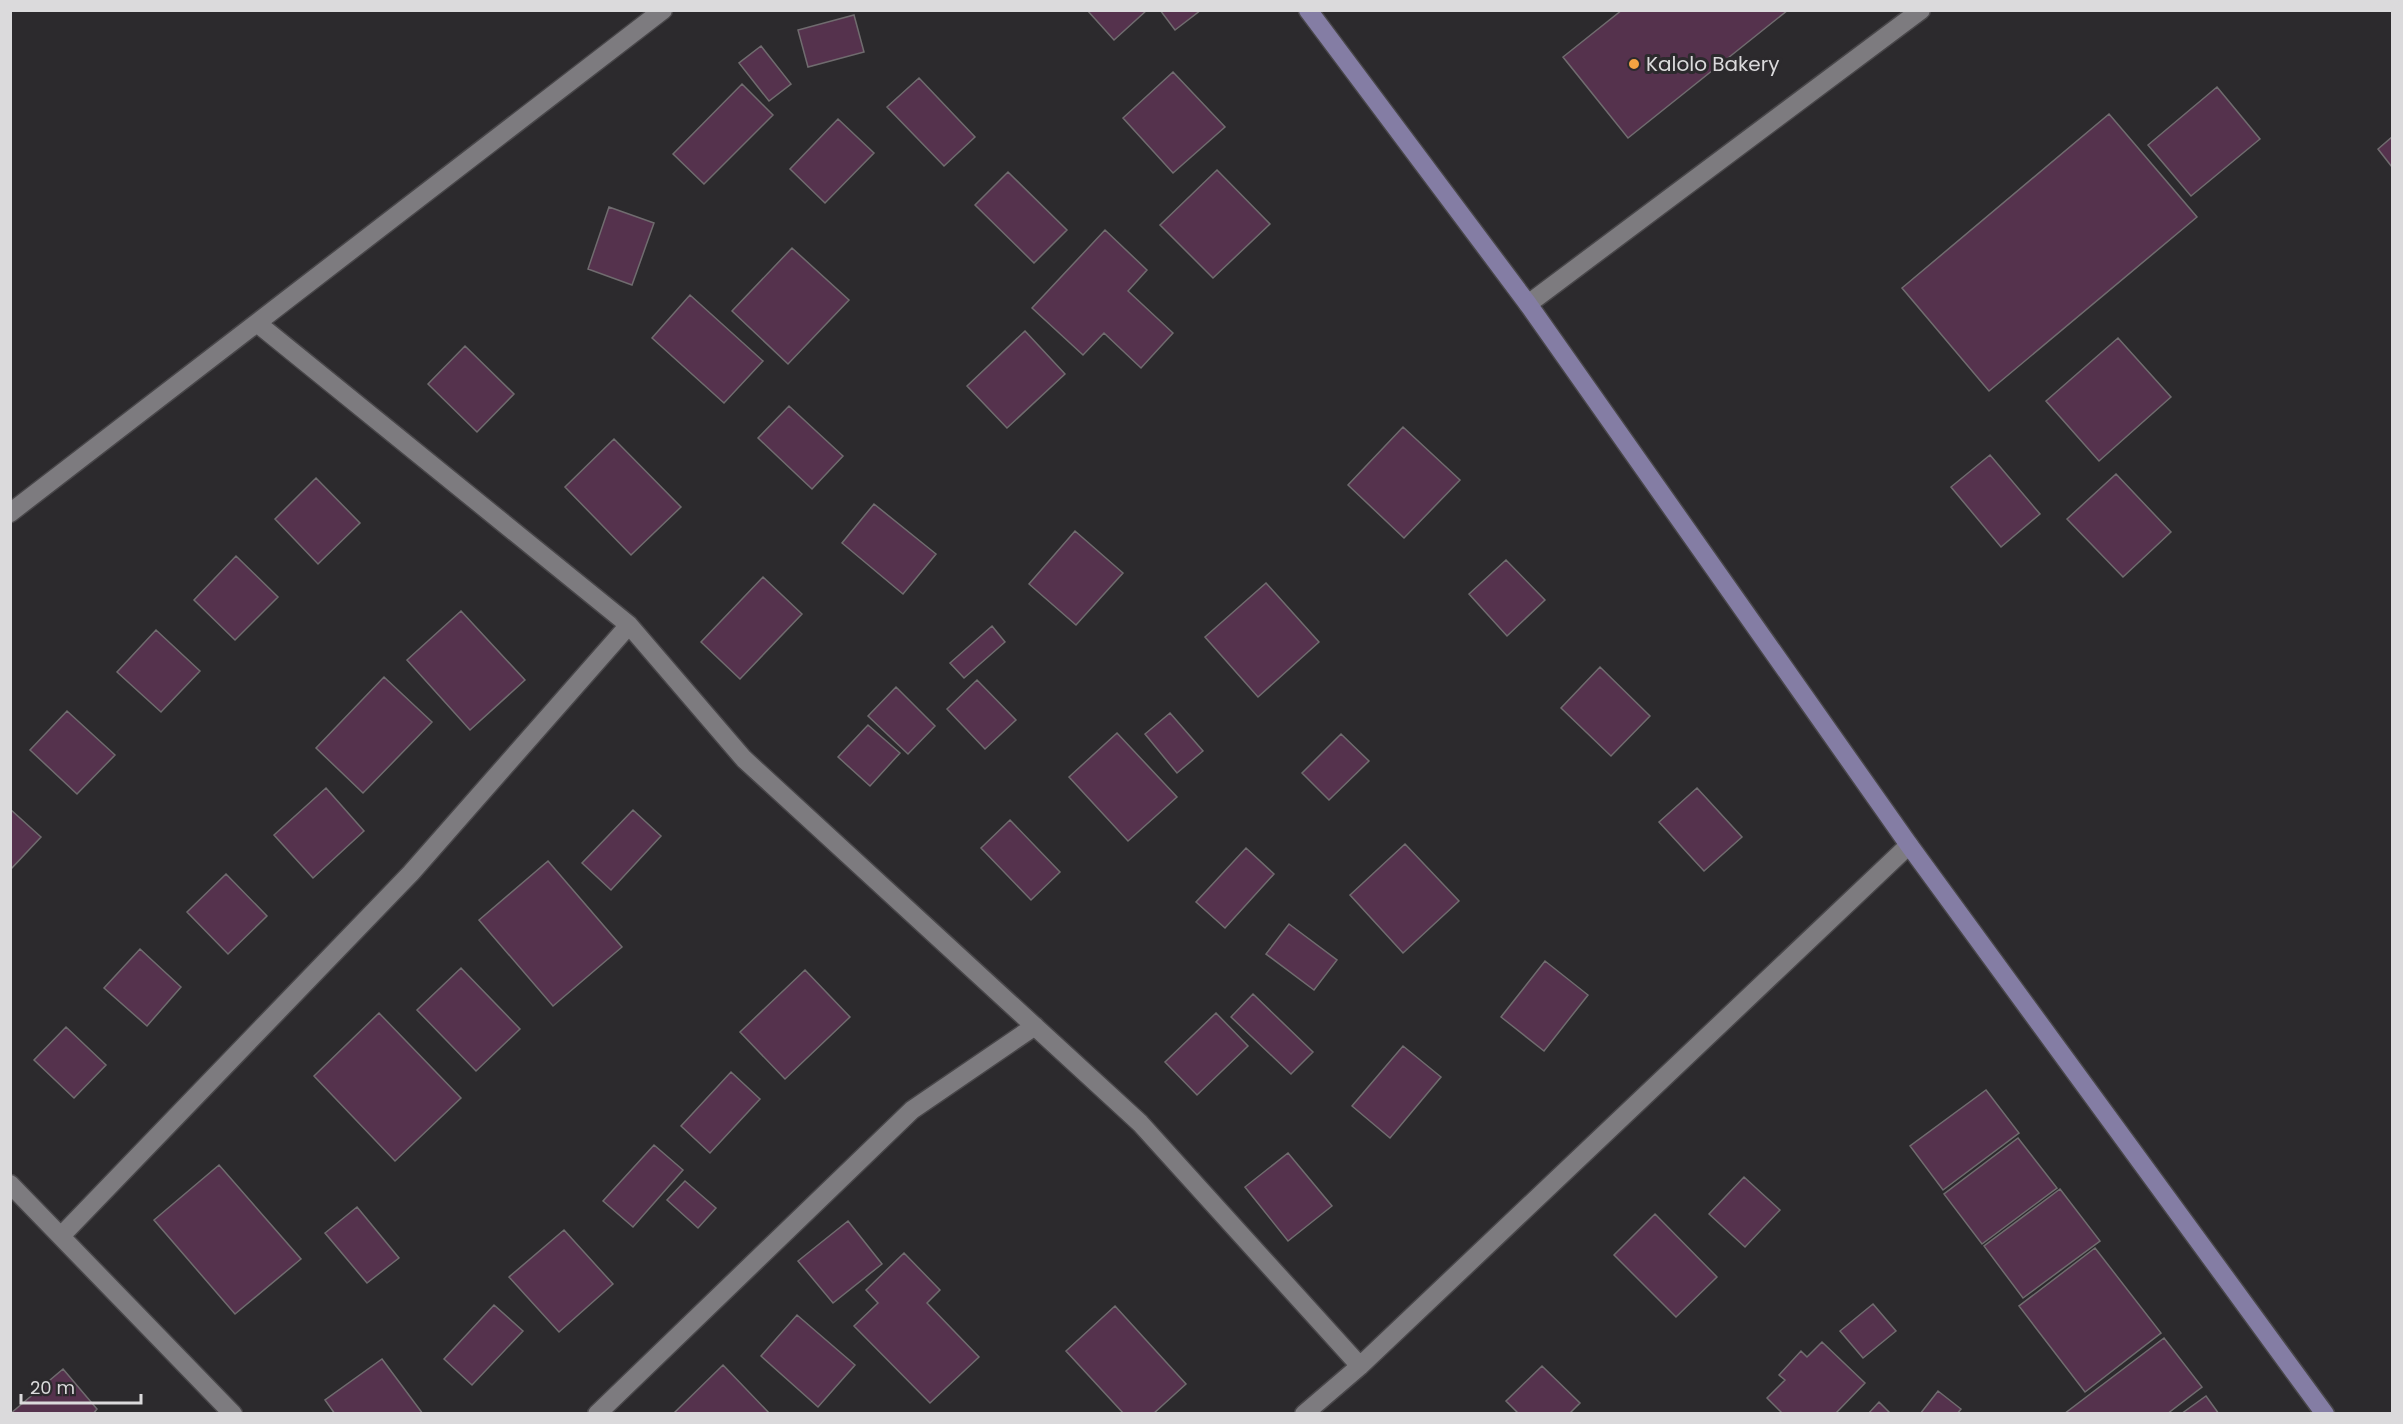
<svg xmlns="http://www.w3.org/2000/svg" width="2403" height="1424" viewBox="0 0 2403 1424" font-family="Poppins,sans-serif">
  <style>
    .building { fill: #55324d; stroke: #706c6f; stroke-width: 1.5 }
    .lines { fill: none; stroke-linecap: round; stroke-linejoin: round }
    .street-casing { stroke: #484649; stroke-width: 21 }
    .secondary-casing { stroke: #484649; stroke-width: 21 }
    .street { stroke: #7d7b7f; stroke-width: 18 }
    .secondary { stroke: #847da4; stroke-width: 18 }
    .poi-dot { fill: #f3a442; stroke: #2c2a2d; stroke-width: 2 }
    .labels { text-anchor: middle; stroke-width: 6; stroke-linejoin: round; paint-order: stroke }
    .poi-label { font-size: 20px; fill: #dbdadc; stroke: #2c2a2d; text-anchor: start }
  </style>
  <rect width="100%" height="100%" fill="#2c2a2d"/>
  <path class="building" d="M 1087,10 L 1147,10 L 1114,40 Z
    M 1160,10 L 1201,10 L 1175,30 Z
    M 1622,10 L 1788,10 L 1628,138 L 1563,57 Z
    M 854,15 L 864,52 L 808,67 L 798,30 Z
    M 761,46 L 791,84 L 769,101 L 739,63 Z
    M 1173,72 L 1225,127 L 1173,173 L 1123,118 Z
    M 919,78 L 975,137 L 944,166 L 887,107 Z
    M 742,84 L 773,115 L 704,184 L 673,154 Z
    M 2217,87 L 2260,139 L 2191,196 L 2148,145 Z
    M 2109,114 L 2197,217 L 1989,391 L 1902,288 Z
    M 838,119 L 874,153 L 825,203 L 790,169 Z
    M 2392,137 L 2392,167 L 2378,149 Z
    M 1217,170 L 1270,224 L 1213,278 L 1160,225 Z
    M 1008,172 L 1067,230 L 1034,263 L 975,205 Z
    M 609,207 L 654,223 L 632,285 L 588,269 Z
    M 1105,230 L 1147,270 L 1128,291 L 1173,333 L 1141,368 L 1104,333 L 1083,355 L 1032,308 Z
    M 792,248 L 849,300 L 788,364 L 732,311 Z
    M 690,295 L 763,361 L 724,403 L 652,338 Z
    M 1025,331 L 1065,374 L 1007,428 L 967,386 Z
    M 2118,338 L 2171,397 L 2099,461 L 2046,401 Z
    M 465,346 L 514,394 L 477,432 L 428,384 Z
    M 789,406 L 843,456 L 812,489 L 758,438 Z
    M 1403,427 L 1460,480 L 1404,538 L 1348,485 Z
    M 614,439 L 681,507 L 631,555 L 565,487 Z
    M 1990,455 L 2040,514 L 2001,547 L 1951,487 Z
    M 2116,474 L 2171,532 L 2123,577 L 2067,519 Z
    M 316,478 L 360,523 L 318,564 L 275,519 Z
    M 874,504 L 936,554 L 903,594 L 842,543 Z
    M 1075,531 L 1123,573 L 1076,625 L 1029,584 Z
    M 236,556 L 278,597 L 235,640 L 194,600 Z
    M 1506,560 L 1545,600 L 1507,636 L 1469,594 Z
    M 763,577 L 802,614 L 740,679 L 701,642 Z
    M 1266,583 L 1319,642 L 1258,697 L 1205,637 Z
    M 461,611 L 525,680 L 470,730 L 407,660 Z
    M 992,626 L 1005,642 L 964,678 L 950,663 Z
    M 156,630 L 200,671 L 161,712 L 117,672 Z
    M 1600,667 L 1650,716 L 1611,756 L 1561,708 Z
    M 384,677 L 432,722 L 363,793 L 316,748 Z
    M 977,680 L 1016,720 L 985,749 L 947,709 Z
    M 896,687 L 935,726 L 908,754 L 868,716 Z
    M 67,711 L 115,755 L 77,794 L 30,750 Z
    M 1170,713 L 1203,751 L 1177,773 L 1145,734 Z
    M 868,725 L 900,753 L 870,786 L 838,757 Z
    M 1117,733 L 1177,797 L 1128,841 L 1069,777 Z
    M 1341,734 L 1369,761 L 1329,800 L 1302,773 Z
    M 326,788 L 364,831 L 313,878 L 274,835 Z
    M 1697,788 L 1742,837 L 1704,871 L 1659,822 Z
    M 10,809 L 41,837 L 10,870 Z
    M 633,810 L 661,836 L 611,890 L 582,863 Z
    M 1010,820 L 1060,872 L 1031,900 L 981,848 Z
    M 1405,844 L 1459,901 L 1403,953 L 1350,895 Z
    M 1246,848 L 1274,874 L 1225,928 L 1196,902 Z
    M 548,861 L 622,947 L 553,1006 L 479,920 Z
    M 226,874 L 267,916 L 228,954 L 187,912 Z
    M 1289,924 L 1337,960 L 1314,990 L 1266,954 Z
    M 140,949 L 181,987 L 147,1026 L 104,988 Z
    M 1545,961 L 1588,995 L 1544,1051 L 1501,1017 Z
    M 461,968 L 520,1029 L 476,1071 L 417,1010 Z
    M 805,970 L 850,1017 L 785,1079 L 740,1032 Z
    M 1253,994 L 1313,1052 L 1291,1074 L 1231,1017 Z
    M 379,1013 L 461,1098 L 395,1161 L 314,1076 Z
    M 1216,1013 L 1248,1046 L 1197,1095 L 1165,1062 Z
    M 66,1027 L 106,1065 L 74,1098 L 34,1060 Z
    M 1403,1046 L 1441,1077 L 1390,1138 L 1352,1106 Z
    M 731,1072 L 760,1099 L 710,1153 L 681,1126 Z
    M 1986,1090 L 2019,1133 L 1943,1190 L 1910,1146 Z
    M 2018,1138 L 2057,1188 L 1982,1244 L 1944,1194 Z
    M 654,1145 L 683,1170 L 633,1227 L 603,1201 Z
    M 1288,1153 L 1332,1206 L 1288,1241 L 1245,1187 Z
    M 219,1165 L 301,1259 L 235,1314 L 154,1220 Z
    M 1744,1177 L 1780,1210 L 1745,1247 L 1709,1214 Z
    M 685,1181 L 716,1208 L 698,1228 L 667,1200 Z
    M 2060,1189 L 2100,1241 L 2023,1298 L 1984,1246 Z
    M 357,1207 L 399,1258 L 367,1283 L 325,1233 Z
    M 1655,1214 L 1717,1277 L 1676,1317 L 1614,1255 Z
    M 848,1221 L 882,1264 L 833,1303 L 798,1261 Z
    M 564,1230 L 613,1284 L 559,1332 L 509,1277 Z
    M 2095,1248 L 2161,1333 L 2085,1392 L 2019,1306 Z
    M 904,1253 L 940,1290 L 927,1303 L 979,1357 L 930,1403 L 854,1326 L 878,1303 L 866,1290 Z
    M 1873,1304 L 1896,1331 L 1863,1358 L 1840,1331 Z
    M 494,1305 L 523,1331 L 472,1385 L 444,1359 Z
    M 1115,1306 L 1186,1384 L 1153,1414 L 1124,1414 L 1066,1351 Z
    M 797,1315 L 855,1365 L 818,1407 L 761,1356 Z
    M 2164,1338 L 2202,1387 L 2167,1414 L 2064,1414 Z
    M 1822,1342 L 1865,1383 L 1835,1414 L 1783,1414 L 1767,1398 L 1785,1380 L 1779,1375 L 1801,1351 L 1807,1357 Z
    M 382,1359 L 423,1414 L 335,1414 L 325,1400 Z
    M 723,1365 L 770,1414 L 673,1414 Z
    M 1542,1366 L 1580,1403 L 1569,1414 L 1519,1414 L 1506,1401 Z
    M 63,1369 L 97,1409 L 93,1414 L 10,1414 Z
    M 1938,1391 L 1961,1409 L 1957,1414 L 1920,1414 Z
    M 2206,1396 L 2219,1414 L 2181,1414 Z
    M 1879,1402 L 1891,1414 L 1868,1414 Z"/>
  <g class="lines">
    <g class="street-casing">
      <path id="street" d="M 1528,304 L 1921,10
        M 257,323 L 629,625 L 744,759 L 1140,1123 L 1360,1366
        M 10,513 L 663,10
        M 10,1184 L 233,1414
        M 61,1236 L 411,873 L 629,625
        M 597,1414 L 912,1110 L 1035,1026
        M 1304,1414 L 1360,1366 L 1909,845"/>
    </g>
    <g class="secondary-casing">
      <path id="secondary" d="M 1308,10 L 1528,304 L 1909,845 L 2325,1414"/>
    </g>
    <use href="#street" class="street"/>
    <use href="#secondary" class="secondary"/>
  </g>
  <circle class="poi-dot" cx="1634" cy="64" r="6"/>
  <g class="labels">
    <g class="poi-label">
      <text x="1646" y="71">Kalolo Bakery</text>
    </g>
  </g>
  <rect width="2403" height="1424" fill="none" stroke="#dbdadc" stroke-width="24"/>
  <path d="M21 1394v9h120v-9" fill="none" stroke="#dbdadc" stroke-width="3"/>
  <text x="30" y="1394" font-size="18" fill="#dbdadc" stroke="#2c2a2d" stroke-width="4.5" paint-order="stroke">20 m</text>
</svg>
